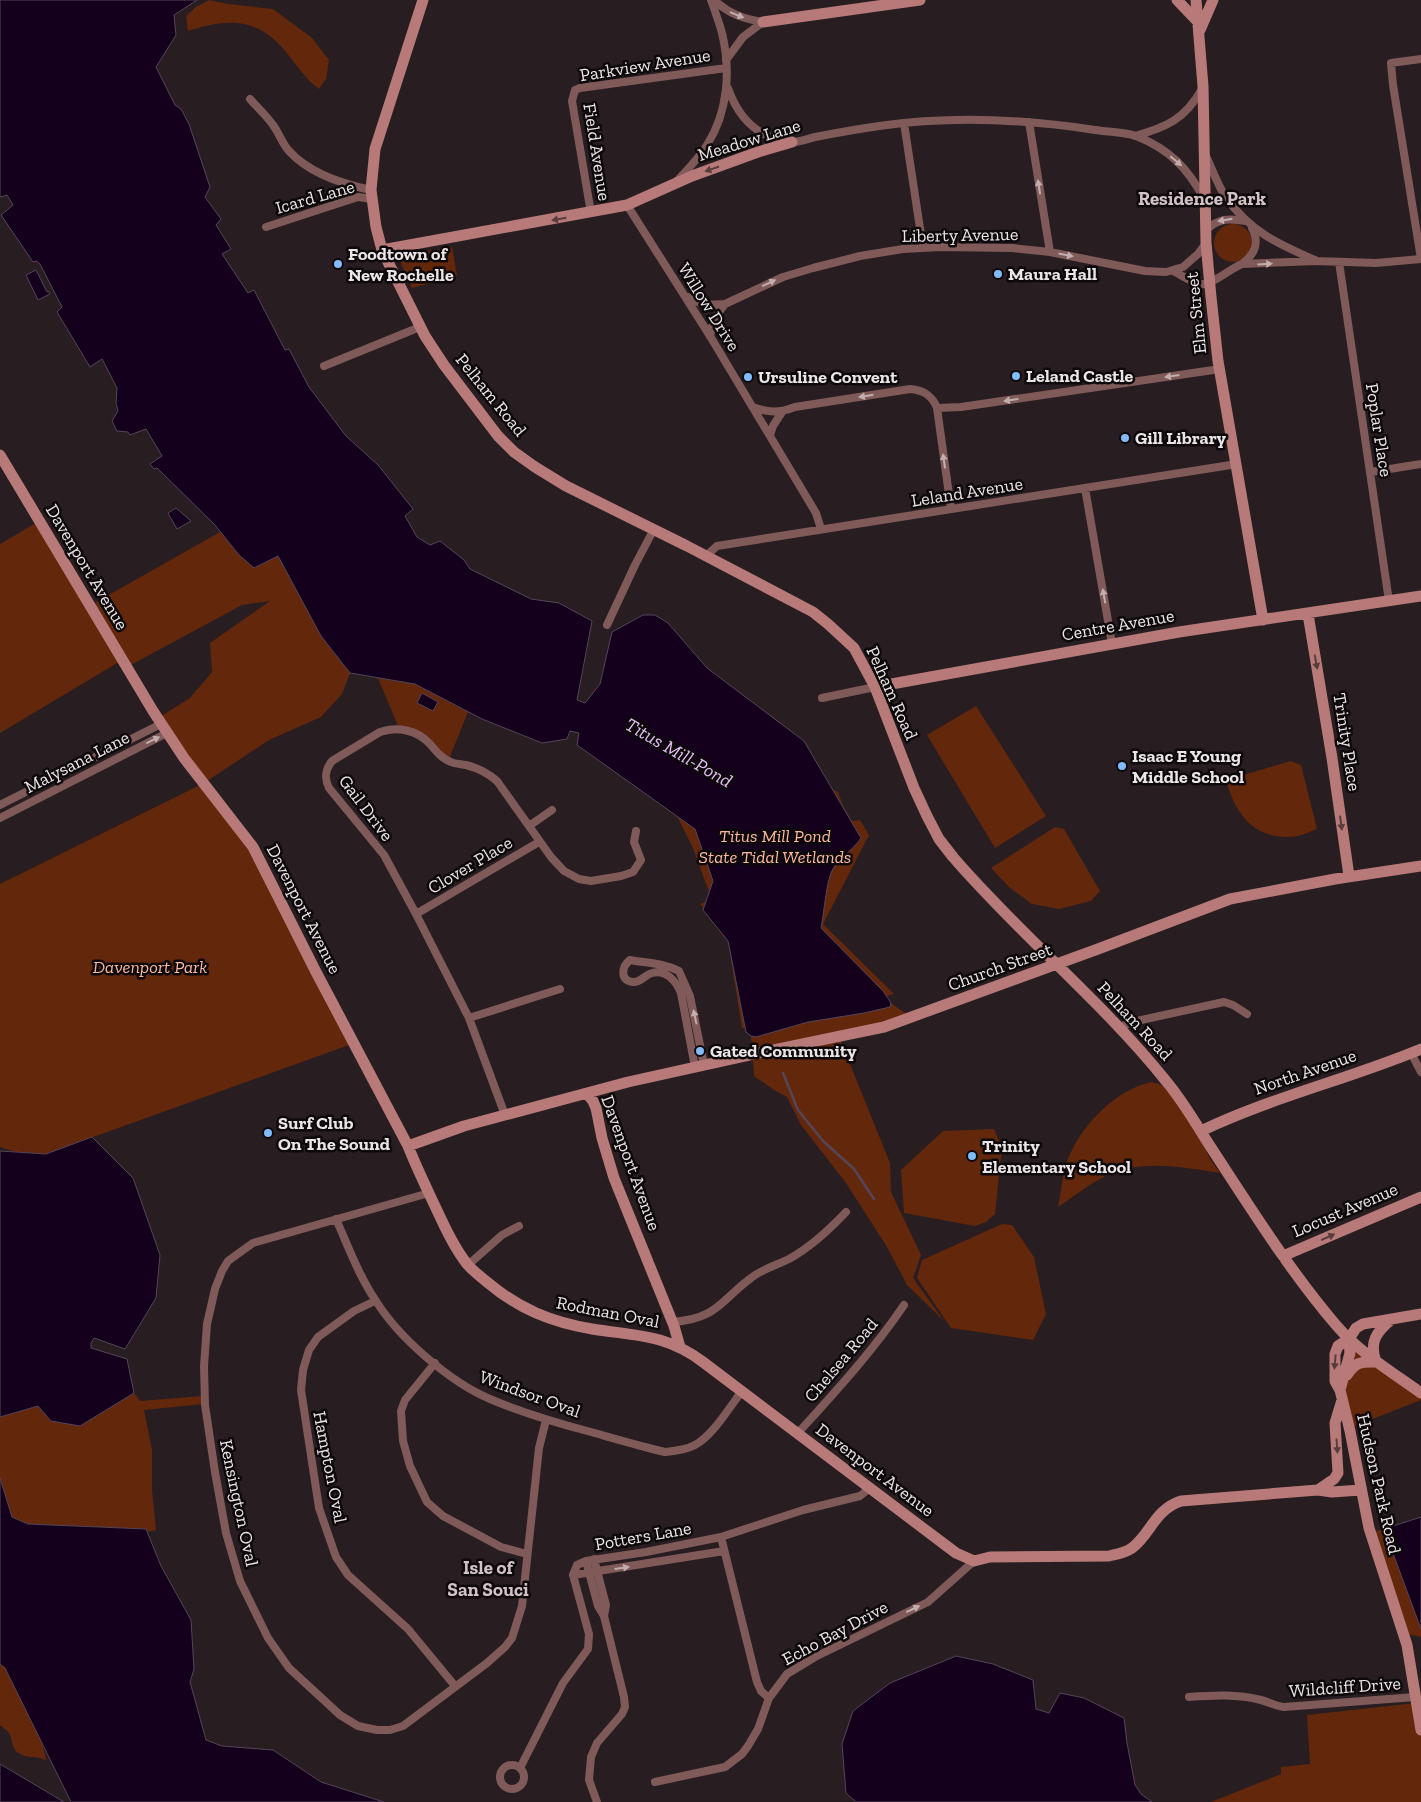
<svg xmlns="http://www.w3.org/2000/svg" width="1421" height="1802" viewBox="0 0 1421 1802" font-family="'Zilla Slab',serif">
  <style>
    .green { fill: #63270c }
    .water { fill: #14001c; stroke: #554559 }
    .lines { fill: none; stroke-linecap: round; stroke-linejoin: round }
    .stream { stroke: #554559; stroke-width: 2.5 }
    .street { stroke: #805a59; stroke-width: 8 }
    .secondary { stroke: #b77a79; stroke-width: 11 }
    .oneway { fill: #c1adae }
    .oneway2 { fill: #593c3c }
    .poi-dot { fill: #81bcfa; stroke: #0d090a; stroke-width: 2 }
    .labels { text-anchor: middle; stroke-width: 5; stroke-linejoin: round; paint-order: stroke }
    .street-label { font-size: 18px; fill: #ece5e7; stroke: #0d090a }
    .poi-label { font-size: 18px; font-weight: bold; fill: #ece5e7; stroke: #0d090a; text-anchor: start }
    .park-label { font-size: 18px; font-style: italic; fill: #fcb89e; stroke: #0d090a }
    .neighbourhood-label { font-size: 19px; font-weight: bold; fill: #d1c2c6; stroke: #0d090a }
    .water-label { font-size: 19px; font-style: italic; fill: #e5bef6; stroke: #0d090a }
  </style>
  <rect width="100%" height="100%" fill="#281d20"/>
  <path class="green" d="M 209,0 L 228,4 L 273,9 L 312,38 L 329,60 L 326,79 L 319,89 C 305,79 296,64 286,52 C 257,16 227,19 188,31 L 186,16 L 196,7 Z
    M1214 243a19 19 0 1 1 38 0a19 19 0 1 1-38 0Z
    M 452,247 L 457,276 L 412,288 L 398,256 Z
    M 41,520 L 91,605 L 220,532 L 239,555 L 278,556 L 321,636 L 350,673 L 342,694 L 321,717 L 269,740 L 201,785 L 248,848 L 352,1044 L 46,1154 L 15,1152 L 0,1147 L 0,884 L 200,785 L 155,720 L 190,698 L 212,672 L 210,643 L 270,601 L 242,605 L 129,666 L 124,659 L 0,733 L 0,544 Z
    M 378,678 L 415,684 L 468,712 L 449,759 L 435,746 L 398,726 Z
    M 976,706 L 1046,816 L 995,848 L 927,735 Z
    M 765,711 L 806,743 L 813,756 L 832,789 L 838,792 L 843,806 L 852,821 L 860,820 L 869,835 L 823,924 L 894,994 L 886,996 L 891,1003 L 912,1018 L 839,1037 L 890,1163 L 891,1192 L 921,1255 L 913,1278 L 944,1321 L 907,1285 L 887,1247 L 846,1183 L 801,1125 L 787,1097 L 774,1090 L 754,1076 L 751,1036 L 746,1032 L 745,1028 L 742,1028 L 728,941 L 703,910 L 703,908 L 700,904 L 706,902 L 709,892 L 693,848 L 677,816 L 653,799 Z
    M 1291,761 L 1301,765 L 1317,829 C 1311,831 1304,835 1298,836 C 1257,842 1236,817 1226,780 Z
    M 1055,827 L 1064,829 L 1100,891 L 1091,901 L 1059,909 L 1032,904 L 1010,888 L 991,868 Z
    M 1152,1082 L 1162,1085 L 1180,1106 L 1200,1138 L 1210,1159 L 1220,1173 C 1181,1167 1137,1158 1100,1179 C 1085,1187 1072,1198 1058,1207 C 1061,1193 1062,1178 1066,1165 C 1077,1129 1115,1089 1152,1082 Z
    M 994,1129 L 1002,1148 L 995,1214 L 986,1222 L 975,1226 L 904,1213 L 901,1170 L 943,1131 Z
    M 1002,1224 L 1012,1225 L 1034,1257 L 1046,1314 L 1033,1340 L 951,1328 L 917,1278 L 922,1260 Z
    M 1346,1338 L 1421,1392 L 1421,1400 L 1347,1429 L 1339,1390 Z
    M 134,1393 L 140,1401 L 202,1396 L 203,1404 L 144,1410 L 152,1450 L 152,1490 L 156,1530 L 147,1532 L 146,1529 L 28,1524 L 12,1517 L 0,1478 L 0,1417 L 38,1406 L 51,1421 L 80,1426 Z
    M 1384,1529 L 1421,1629 L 1421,1637 L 1402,1633 L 1369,1533 Z
    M 0,1664 L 5,1668 C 17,1692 44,1736 46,1761 C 39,1755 28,1759 20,1754 C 11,1749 13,1741 9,1733 C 7,1730 3,1728 0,1725 Z
    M 1416,1703 L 1421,1736 L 1421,1802 L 1211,1802 L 1281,1774 L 1281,1767 L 1310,1764 L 1307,1715 Z"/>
  <path class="water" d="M 0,0 L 197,0 L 174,15 L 176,35 L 156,67 L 175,105 L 181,109 L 189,124 L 210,187 L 205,197 L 221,219 L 216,225 L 231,249 L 222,254 L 248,293 L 254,290 L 285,350 L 289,349 L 309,387 L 346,436 L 378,465 L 413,509 L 405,516 L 417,537 L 430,545 L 440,541 L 464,560 L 470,569 L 531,599 L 559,603 L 592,621 L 577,700 L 585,703 L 600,684 L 612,632 L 643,615 L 655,615 L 668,623 L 707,668 L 804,741 L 861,838 C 853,851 836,859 831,873 C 826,886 824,913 821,928 L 883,991 L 891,1003 L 890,1007 L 864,1013 L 808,1022 L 756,1037 L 751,1036 L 746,1032 L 728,941 L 703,910 L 713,881 L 695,829 L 577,745 L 579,733 L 570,731 L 567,739 L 542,743 L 482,719 L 415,684 L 350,673 L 321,636 L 278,556 L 254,568 L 239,555 L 215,525 L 157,468 L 154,469 L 150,464 L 162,456 L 146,429 L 130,435 L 128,432 L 117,431 L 112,421 L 118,411 L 116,403 L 117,388 L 102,359 L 90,367 L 57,312 L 62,307 L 40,264 L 36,261 L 33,262 L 1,215 L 13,205 L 7,195 L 0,197 Z
    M 36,270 L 47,292 L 48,291 L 50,294 L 38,300 L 26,275 Z
    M 176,508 L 191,521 L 177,529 L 168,513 Z
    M 422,693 L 438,702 L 433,711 L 417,703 Z
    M 92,1137 L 133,1178 L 160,1255 L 156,1298 L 125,1349 L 94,1338 L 91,1343 L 91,1348 L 127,1359 L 134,1393 L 80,1426 L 51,1421 L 38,1406 L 0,1417 L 0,1151 L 46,1154 Z
    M 0,1478 L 12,1517 L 28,1524 L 146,1529 L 161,1566 L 191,1620 L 194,1669 L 190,1682 L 206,1740 L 222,1746 L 273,1750 L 321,1782 L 384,1802 L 71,1802 L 5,1668 L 0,1664 Z
    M 1421,1517 L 1421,1629 L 1384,1529 Z
    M 956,1656 L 993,1664 L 1033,1680 L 1036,1709 L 1049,1713 L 1060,1693 L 1084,1698 L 1124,1718 L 1127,1743 L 1135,1785 L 1141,1794 L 1152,1802 L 856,1802 L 846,1793 L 842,1744 L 853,1711 L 890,1683 Z
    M 0,1764 L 64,1802 L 0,1802 Z"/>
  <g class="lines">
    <path class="stream" d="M 783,1073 L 798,1110 L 823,1141 L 854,1169 L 874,1199"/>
    <path class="street" d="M 714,0 C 729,14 744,19 763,22
      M 726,60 L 743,37 L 763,22
      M 728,88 C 738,117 757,138 790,142 C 798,143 807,139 815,137 C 836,133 858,129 879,126 C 950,116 1024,119 1095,130 C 1108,132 1124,132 1136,136 C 1169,149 1188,168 1204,199
      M 250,99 C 257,107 266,115 273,125 C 279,133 282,143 289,151 C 309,173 342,184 371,190
      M 1029,122 L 1050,252
      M 904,123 L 923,248
      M 1135,136 C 1167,127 1185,119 1202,89
      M 1205,154 C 1212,168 1217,184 1225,196 C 1249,231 1278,244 1315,260
      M 677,181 C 688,169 699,158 707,145 C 728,112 731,71 722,33 C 719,22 715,11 711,0
      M 627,205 L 710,336 L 816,513 L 821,529
      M 591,213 L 572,101 L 575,90 L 580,88 L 726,68
      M 266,227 L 358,197 L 372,199
      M 1206,230 C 1219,218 1229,218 1246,221
      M 1421,259 L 1393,85 L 1391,63 L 1421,59
      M 1339,262 L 1389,601
      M 1242,264 C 1255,254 1260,243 1252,228
      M 1173,271 C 1181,275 1190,281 1198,284 C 1210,287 1229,269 1242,264 L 1316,261 L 1376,263 L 1421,259
      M 684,295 L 704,305 L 725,304 L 783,277 L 813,268 L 860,256 L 903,249 L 940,247 L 1012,248 L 1050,252 L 1145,271 L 1166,272 L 1183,267 L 1198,254 L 1206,243
      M 710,336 L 714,319 L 725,304
      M 324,366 L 420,327
      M 753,407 C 768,413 780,413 795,407 L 910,389 C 923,390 932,395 937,408 L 951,509
      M 937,408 L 961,407 L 1220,369
      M 770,435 L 773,426 L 782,412
      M 1371,472 L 1421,464
      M 1085,488 L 1112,644
      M 706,556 L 717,546 L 1237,464
      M 607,625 L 635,565 L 654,529
      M 822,698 L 875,687
      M 0,805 L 161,724
      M 0,818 L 167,733
      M 529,826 L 552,810
      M 416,914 L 539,842
      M 469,1018 L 560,989
      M 1120,1027 L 1132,1022 L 1224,1002 L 1233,1005 L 1247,1014
      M 1411,1053 L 1421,1072
      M 695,1067 L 681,993 C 676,981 666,969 652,973 C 645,975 641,982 634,982 C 620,982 621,967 630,960 C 647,963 664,963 679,971 L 690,996 L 704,1065
      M 505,1115 L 469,1018 L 416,914 L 384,855 L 329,788 C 324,778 325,770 332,761 L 380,732 C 397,726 417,730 430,744 C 436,751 441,758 451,762 C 455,764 461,764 466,765 C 478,768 488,773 497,781 L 551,857 L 564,871 L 579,879 L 591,881 L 621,876 L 633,872 L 641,860 L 634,842 L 636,831
      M 429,1193 L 253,1243 L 239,1253 L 228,1261 L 222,1271 L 215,1289 L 207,1324 L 204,1366 L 205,1405 L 215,1472 L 226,1533 L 240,1581 L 268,1638 L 289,1668 L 340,1715 L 358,1726 L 377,1730 L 390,1730 L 403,1726 L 487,1663 L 505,1647 L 512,1638 L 522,1606 L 539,1448 L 546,1420
      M 336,1219 C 348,1246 359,1276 376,1301 C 399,1338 450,1382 490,1399 C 523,1413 557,1423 591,1432 C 616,1439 640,1446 665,1452 C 675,1451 686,1450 695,1445 C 713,1435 729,1408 742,1391
      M 468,1265 L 502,1235 L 519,1226
      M 375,1301 L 354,1311 L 318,1337 L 309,1350 L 303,1370 L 301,1390 L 319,1508 L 336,1557 L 348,1575 L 408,1629 L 455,1686
      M 672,1322 C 717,1319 720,1301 751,1278 C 762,1269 777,1265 789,1259 C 811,1247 829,1230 846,1212
      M 435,1363 L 405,1400 L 401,1411 L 403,1441 L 410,1466 L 427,1502 L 443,1516 L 501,1547 L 527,1554
      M 798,1433 C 835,1392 873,1351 904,1305
      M 721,1537 L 757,1682 L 761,1691 L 769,1698
      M 594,1559 L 606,1605 L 604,1616
      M 586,1561 L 598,1606 L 604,1616 L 624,1697 L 625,1707 L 622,1714 L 597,1743 L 591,1757 L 589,1780 L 597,1802
      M 573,1575 L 577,1565 L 586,1561 L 646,1552 L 721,1537 L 803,1510 L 860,1496 L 870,1488
      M 573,1575 L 724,1551
      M 1189,1697 C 1214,1695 1237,1694 1261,1700 C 1269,1702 1276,1706 1284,1707 L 1415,1697
      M500 1777a12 12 0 1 1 24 0a12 12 0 1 1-24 0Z
      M 520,1768 L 563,1683 L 588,1649 L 589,1634 L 573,1575
      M 655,1782 L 725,1767 L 742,1754 L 748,1746 L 758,1729 L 769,1698 L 787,1674 L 815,1657 L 928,1602 L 974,1561"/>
    <path class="secondary" d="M 423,0 L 375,149 L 371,190 L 376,227 L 382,250 L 425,336 L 444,365 L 498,436 L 514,452 L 535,467 L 566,486 L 687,546 L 813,612 L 828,624 L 854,648 L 875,687 L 914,788 L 927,816 L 939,839 L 953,857 C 1020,935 1101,1000 1166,1081 C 1183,1101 1196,1124 1210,1146 C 1250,1207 1289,1270 1336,1325 C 1360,1353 1392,1372 1421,1393
      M 1177,0 L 1199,23
      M 1196,0 L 1203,86 L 1206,243 L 1211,297 L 1218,361 L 1263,620
      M 763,22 L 920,0
      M 1200,30 L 1213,0
      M 382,250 L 627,205 L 692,176 L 758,152 L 792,142
      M 0,455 L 153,711 L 184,758 L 253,847 L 315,970 L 408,1146 L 464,1126 L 628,1082 L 768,1051 L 884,1027 L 1098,949 L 1230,899 L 1335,879 L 1421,866
      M 1308,614 L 1332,758 L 1349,876
      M 875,687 L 1179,632 L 1421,596
      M 587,1094 L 593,1101 L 596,1108 L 602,1138 L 614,1178 L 674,1326 L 680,1347
      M 1201,1131 C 1272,1097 1349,1079 1421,1049
      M 408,1146 C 416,1166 425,1185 434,1204 C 444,1225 453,1246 467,1264 C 473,1271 480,1276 487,1282 C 519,1309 551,1322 592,1329 C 636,1336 666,1334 703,1362 L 944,1544 L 956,1553 L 974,1561 L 990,1557 L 1109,1556 C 1117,1554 1125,1553 1132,1548 C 1151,1534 1154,1510 1181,1501 L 1318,1490 L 1332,1492 L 1361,1490
      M 1283,1256 L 1421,1197
      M 1421,1314 L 1363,1324 L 1356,1328 L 1349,1339 L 1338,1346 L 1335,1354 L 1335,1381 L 1340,1390 L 1350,1431 L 1369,1528 L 1407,1645 L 1421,1730
      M 1376,1362 C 1369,1342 1376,1332 1392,1319
      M 1347,1375 C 1356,1361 1361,1362 1376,1362
      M 1340,1390 L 1350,1353 L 1349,1339
      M 1318,1490 L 1334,1479 L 1338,1473 L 1335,1423 L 1342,1400"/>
  </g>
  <defs><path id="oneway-solid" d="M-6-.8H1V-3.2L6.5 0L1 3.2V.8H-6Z" transform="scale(1.25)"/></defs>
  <g class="oneway">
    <use href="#oneway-solid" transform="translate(737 15) rotate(22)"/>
    <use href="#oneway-solid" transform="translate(1176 161) rotate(40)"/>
    <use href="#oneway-solid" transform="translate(1039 187) rotate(-99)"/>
    <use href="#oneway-solid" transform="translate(1225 220) rotate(171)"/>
    <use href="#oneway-solid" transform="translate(1066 255) rotate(11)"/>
    <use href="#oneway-solid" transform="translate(1265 264) rotate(-3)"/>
    <use href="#oneway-solid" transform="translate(769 283) rotate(-25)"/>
    <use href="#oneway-solid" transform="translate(1172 376) rotate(172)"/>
    <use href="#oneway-solid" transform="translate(866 396) rotate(171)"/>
    <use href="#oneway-solid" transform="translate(1011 400) rotate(171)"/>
    <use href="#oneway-solid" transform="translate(944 461) rotate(-98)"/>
    <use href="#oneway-solid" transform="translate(1104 596) rotate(-100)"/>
    <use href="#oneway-solid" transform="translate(153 740) rotate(-26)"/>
    <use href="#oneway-solid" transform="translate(695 1017) rotate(-102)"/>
    <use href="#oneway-solid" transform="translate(622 1568) rotate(-8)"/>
    <use href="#oneway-solid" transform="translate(913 1609) rotate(-25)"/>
  </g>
  <g class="oneway2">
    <use href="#oneway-solid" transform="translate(712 169) rotate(161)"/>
    <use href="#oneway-solid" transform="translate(559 219) rotate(170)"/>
    <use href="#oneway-solid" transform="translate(1316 662) rotate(80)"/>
    <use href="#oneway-solid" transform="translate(1341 823) rotate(82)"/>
    <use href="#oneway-solid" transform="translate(1328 1237) rotate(-24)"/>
    <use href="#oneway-solid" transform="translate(1335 1362) rotate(95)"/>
    <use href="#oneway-solid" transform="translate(1337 1446) rotate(86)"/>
  </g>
  <g class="poi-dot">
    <circle cx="338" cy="264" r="5"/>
    <circle cx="998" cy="274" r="5"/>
    <circle cx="1016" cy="376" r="5"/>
    <circle cx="748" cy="377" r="5"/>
    <circle cx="1125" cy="438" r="5"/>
    <circle cx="1122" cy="766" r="5"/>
    <circle cx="700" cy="1051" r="5"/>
    <circle cx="268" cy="1133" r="5"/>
    <circle cx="972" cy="1156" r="5"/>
  </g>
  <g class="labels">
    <g class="street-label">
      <text transform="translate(645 65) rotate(-9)" y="6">Parkview Avenue</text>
      <text transform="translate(749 140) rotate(-17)" y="6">Meadow Lane</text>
      <text transform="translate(597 152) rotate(81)" y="6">Field Avenue</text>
      <text transform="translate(315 197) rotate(-16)" y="6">Icard Lane</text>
      <text transform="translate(960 235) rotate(-1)" y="6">Liberty Avenue</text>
      <text transform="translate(709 307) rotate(58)" y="6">Willow Drive</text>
      <text transform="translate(1196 313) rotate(-96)" y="6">Elm Street</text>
      <text transform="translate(491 395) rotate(51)" y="6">Pelham Road</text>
      <text transform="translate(1379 430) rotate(81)" y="6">Poplar Place</text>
      <text transform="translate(967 492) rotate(-9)" y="6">Leland Avenue</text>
      <text transform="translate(87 567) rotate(59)" y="6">Davenport Avenue</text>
      <text transform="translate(1118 625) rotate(-10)" y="6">Centre Avenue</text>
      <text transform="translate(892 693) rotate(66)" y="6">Pelham Road</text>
      <text transform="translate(1347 742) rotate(81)" y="6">Trinity Place</text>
      <text transform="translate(77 762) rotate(-27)" y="6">Malysana Lane</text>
      <text transform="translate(366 808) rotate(53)" y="6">Gail Drive</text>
      <text transform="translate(470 865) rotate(-31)" y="6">Clover Place</text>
      <text transform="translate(304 909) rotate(63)" y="6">Davenport Avenue</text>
      <text transform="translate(1000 967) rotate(-20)" y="6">Church Street</text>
      <text transform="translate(1135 1021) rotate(47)" y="6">Pelham Road</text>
      <text transform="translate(1305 1072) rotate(-19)" y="6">North Avenue</text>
      <text transform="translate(631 1163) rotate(70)" y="6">Davenport Avenue</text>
      <text transform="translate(1345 1210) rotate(-23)" y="6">Locust Avenue</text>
      <text transform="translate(608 1312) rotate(11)" y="6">Rodman Oval</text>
      <text transform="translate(841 1360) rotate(-50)" y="6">Chelsea Road</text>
      <text transform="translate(530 1394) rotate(20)" y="6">Windsor Oval</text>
      <text transform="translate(330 1467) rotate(79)" y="6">Hampton Oval</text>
      <text transform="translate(875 1470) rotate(37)" y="6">Davenport Avenue</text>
      <text transform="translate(1379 1484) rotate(77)" y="6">Hudson Park Road</text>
      <text transform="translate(239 1503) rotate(78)" y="6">Kensington Oval</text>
      <text transform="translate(643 1536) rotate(-10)" y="6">Potters Lane</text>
      <text transform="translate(835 1633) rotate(-28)" y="6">Echo Bay Drive</text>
      <text transform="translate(1345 1687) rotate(-4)" y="6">Wildcliff Drive</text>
    </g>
    <g class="poi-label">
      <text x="348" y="260">Foodtown of<tspan x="348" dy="21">New Rochelle</tspan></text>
      <text x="1008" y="280">Maura Hall</text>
      <text x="1026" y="382">Leland Castle</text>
      <text x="758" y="383">Ursuline Convent</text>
      <text x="1135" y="444">Gill Library</text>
      <text x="1132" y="762">Isaac E Young<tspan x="1132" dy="21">Middle School</tspan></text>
      <text x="710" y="1057">Gated Community</text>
      <text x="278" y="1129">Surf Club<tspan x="278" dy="21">On The Sound</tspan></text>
      <text x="982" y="1152">Trinity<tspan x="982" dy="21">Elementary School</tspan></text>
    </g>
    <g class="park-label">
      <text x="775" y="842">Titus Mill Pond<tspan x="775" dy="21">State Tidal Wetlands</tspan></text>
      <text x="150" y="973">Davenport Park</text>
    </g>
    <g class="neighbourhood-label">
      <text x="1202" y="205">Residence Park</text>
      <text x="488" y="1574">Isle of<tspan x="488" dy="22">San Souci</tspan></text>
    </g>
    <g class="water-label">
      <text transform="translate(679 752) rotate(30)" y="7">Titus Mill-Pond</text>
    </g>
  </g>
</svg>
